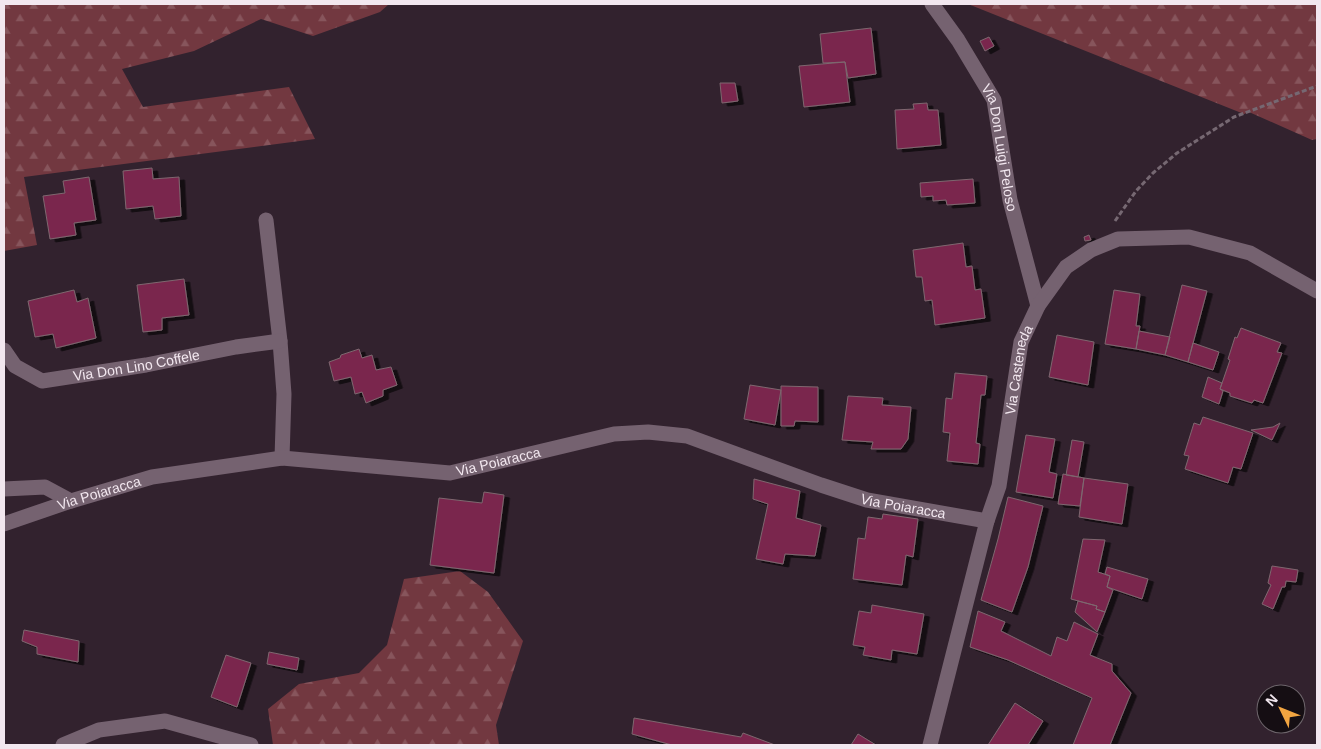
<svg xmlns="http://www.w3.org/2000/svg" width="1321" height="749" viewBox="0 0 1321 749" font-family="Helvetica,sans-serif">
  <style>
    .forest { fill: url(#forest-firs) }
    .building { fill: #7a274e; stroke: #7e676f; filter: url(#shadow) }
    .lines { fill: none; stroke-linecap: round; stroke-linejoin: round }
    .path { stroke: #766872; stroke-width: 3; stroke-dasharray: 5 2.5; stroke-linecap: butt }
    .minor { stroke: #756270; stroke-width: 15 }
    .labels { text-anchor: middle; stroke-width: 4; stroke-linejoin: round; paint-order: stroke }
    .street-label { font-size: 14px; fill: #f2e7ef; stroke: #150e13 }
  </style>
  <defs>
    <pattern id="forest-firs" width="22" height="20" patternUnits="userSpaceOnUse" patternTransform="scale(1.25)"><rect width="22" height="20" fill="#723840"/><path d="M5 1l3.5 6h-7zM16 11l3.5 6h-7z" fill="#87555c"/></pattern>
    <filter id="shadow"><feDropShadow dx="5.5" dy="3" stdDeviation="0" flood-color="#0009"/></filter>
  </defs>
  <rect width="100%" height="100%" fill="#32222e"/>
  <path class="forest" d="M 4,4 L 64,5 L 68,4 L 389,4 L 380,12 L 313,36 L 261,19 L 194,51 L 122,69 L 143,107 L 289,87 L 315,139 L 24,177 L 37,245 L 4,251 Z
    M 968,4 L 1317,4 L 1317,139 L 1312,140 L 1249,112 L 1244,114 Z
    M 460,571 L 488,592 L 523,641 L 496,725 L 499,745 L 273,745 L 268,709 L 299,684 L 359,673 L 387,645 L 404,579 Z"/>
  <path class="building" d="M 871,28 L 876,74 L 848,78 L 845,62 L 823,63 L 820,34 Z
    M 989,37 L 994,46 L 985,51 L 980,41 Z
    M 845,62 L 850,102 L 804,107 L 799,66 Z
    M 720,83 L 735,83 L 738,101 L 722,103 Z
    M 927,103 L 928,110 L 938,110 L 941,145 L 897,149 L 895,110 L 914,109 L 913,104 Z
    M 152,168 L 153,179 L 179,177 L 181,216 L 155,219 L 153,206 L 126,209 L 123,171 Z
    M 89,177 L 96,220 L 74,223 L 76,235 L 50,239 L 43,196 L 65,193 L 63,181 Z
    M 973,179 L 975,203 L 947,205 L 946,200 L 933,201 L 933,196 L 921,197 L 920,183 Z
    M 1089,235 L 1091,240 L 1085,241 L 1084,237 Z
    M 963,243 L 966,267 L 972,266 L 975,290 L 981,289 L 985,318 L 935,325 L 932,300 L 925,301 L 922,277 L 916,277 L 913,250 Z
    M 184,279 L 189,315 L 162,318 L 162,330 L 143,332 L 137,285 Z
    M 1182,285 L 1207,291 L 1188,362 L 1165,355 Z
    M 74,290 L 77,302 L 88,298 L 96,338 L 56,348 L 53,334 L 35,337 L 28,301 Z
    M 1114,290 L 1140,294 L 1136,326 L 1140,326 L 1136,349 L 1105,344 Z
    M 1241,328 L 1281,343 L 1277,352 L 1282,353 L 1263,403 L 1254,400 L 1252,403 L 1230,396 L 1230,393 L 1220,389 L 1230,360 L 1228,359 L 1235,337 L 1237,338 Z
    M 1139,331 L 1170,337 L 1165,355 L 1136,349 Z
    M 1057,335 L 1094,342 L 1088,385 L 1049,377 Z
    M 1193,343 L 1219,352 L 1213,370 L 1188,362 Z
    M 359,349 L 362,358 L 372,355 L 376,370 L 391,367 L 397,385 L 383,390 L 383,396 L 366,403 L 362,392 L 355,394 L 351,377 L 334,381 L 329,362 L 340,358 L 341,355 Z
    M 955,373 L 987,376 L 985,395 L 981,395 L 976,443 L 980,444 L 978,464 L 947,461 L 950,433 L 943,432 L 946,398 L 952,399 Z
    M 1208,377 L 1222,383 L 1220,389 L 1223,391 L 1219,404 L 1202,397 Z
    M 750,385 L 781,390 L 775,425 L 744,419 Z
    M 781,386 L 818,387 L 818,422 L 795,421 L 794,426 L 781,426 Z
    M 848,396 L 883,398 L 882,405 L 911,407 L 908,439 L 901,449 L 871,449 L 873,442 L 842,440 Z
    M 1203,417 L 1253,433 L 1241,469 L 1233,467 L 1228,483 L 1185,469 L 1189,456 L 1184,455 L 1194,423 L 1200,425 Z
    M 1280,423 L 1272,440 L 1251,430 L 1273,427 Z
    M 1026,435 L 1055,439 L 1049,472 L 1057,474 L 1053,498 L 1016,492 Z
    M 1072,440 L 1084,442 L 1078,477 L 1066,475 Z
    M 1063,474 L 1084,478 L 1080,506 L 1058,504 Z
    M 1084,478 L 1128,484 L 1122,524 L 1079,517 Z
    M 754,479 L 800,491 L 796,518 L 821,525 L 815,556 L 785,554 L 783,564 L 756,559 L 768,504 L 753,499 Z
    M 484,492 L 504,495 L 494,573 L 430,565 L 439,498 L 482,503 Z
    M 1008,497 L 1043,506 L 1028,567 L 1012,612 L 981,600 L 998,539 Z
    M 883,514 L 918,519 L 913,557 L 906,555 L 902,585 L 853,579 L 858,538 L 865,539 L 868,517 L 882,519 Z
    M 1083,539 L 1105,540 L 1098,572 L 1110,576 L 1107,587 L 1113,590 L 1105,612 L 1096,609 L 1097,606 L 1071,599 Z
    M 1272,566 L 1298,570 L 1296,582 L 1286,581 L 1285,587 L 1282,587 L 1273,609 L 1262,604 L 1271,585 L 1268,583 Z
    M 1107,567 L 1148,579 L 1142,599 L 1107,587 L 1110,576 L 1105,574 Z
    M 1078,601 L 1097,606 L 1096,609 L 1105,612 L 1097,632 L 1075,612 Z
    M 872,605 L 924,614 L 917,654 L 892,650 L 891,660 L 863,655 L 865,647 L 853,645 L 859,611 L 871,613 Z
    M 978,611 L 1005,622 L 1001,631 L 1051,656 L 1057,637 L 1067,641 L 1074,622 L 1098,634 L 1090,655 L 1112,664 L 1112,671 L 1131,693 L 1110,745 L 1073,745 L 1092,698 L 1008,660 L 970,647 Z
    M 24,630 L 79,641 L 78,662 L 37,654 L 37,647 L 22,641 Z
    M 269,652 L 299,658 L 297,670 L 267,664 Z
    M 226,655 L 251,663 L 237,707 L 211,697 Z
    M 1015,703 L 1043,721 L 1028,745 L 988,745 Z
    M 634,718 L 741,737 L 743,733 L 775,745 L 672,745 L 632,734 Z
    M 858,734 L 876,745 L 851,745 Z"/>
  <g class="lines">
    <path class="path" d="M 1115,221 L 1136,191 L 1153,173 L 1177,153 L 1234,117 L 1317,86"/>
    <g class="minor">
      <path id="s1" d="M 932,4 L 958,40 L 994,100 L 1010,200 L 1038,306"/>
      <path d="M 266,220 L 280,341 L 284,394 L 282,458"/>
      <path id="s2" d="M 4,350 L 15,366 L 42,381 L 146,365 L 236,347 L 280,341"/>
      <path d="M 4,489 L 45,487 L 71,501"/>
      <path id="s3" d="M 4,524 L 71,501 L 152,477 L 282,458 L 450,473 L 614,434 L 648,432 L 687,436 L 821,485 L 867,500 L 987,521"/>
      <path d="M 63,745 L 99,730 L 165,721 L 251,745"/>
      <path id="s4" d="M 930,745 L 987,521 L 999,486 L 1021,342 L 1038,306 L 1066,267 L 1091,250 L 1118,239 L 1189,237 L 1250,253 L 1317,291"/>
    </g>
  </g>
  <g class="labels">
    <g class="street-label">
      <text dy="5" stroke="none"><textPath href="#s1" startOffset="162">Via Don Luigi Peloso</textPath></text>
      <text dy="5" stroke="none"><textPath href="#s2" startOffset="146">Via Don Lino Coffele</textPath></text>
      <text dy="5" stroke="none"><textPath href="#s4" startOffset="386">Via Casteneda</textPath></text>
      <text dy="5" stroke="none"><textPath href="#s3" startOffset="505">Via Poiaracca</textPath></text>
      <text dy="5" stroke="none"><textPath href="#s3" startOffset="100">Via Poiaracca</textPath></text>
      <text dy="5" stroke="none"><textPath href="#s3" startOffset="925">Via Poiaracca</textPath></text>
    </g>
  </g>
  <rect width="1321" height="749" fill="none" stroke="#f2e7ef" stroke-width="10"/>
  <g transform="translate(1281 709) rotate(313)"><circle r="24" fill="#150e13" stroke="#6d656b"/>
  <path d="M0-4L9 19L0 12L-9 19Z" fill="#f2a541"/>
  <text y="-8" font-size="14" font-weight="bold" text-anchor="middle" fill="#f2e7ef">N</text>
  </g>
</svg>
